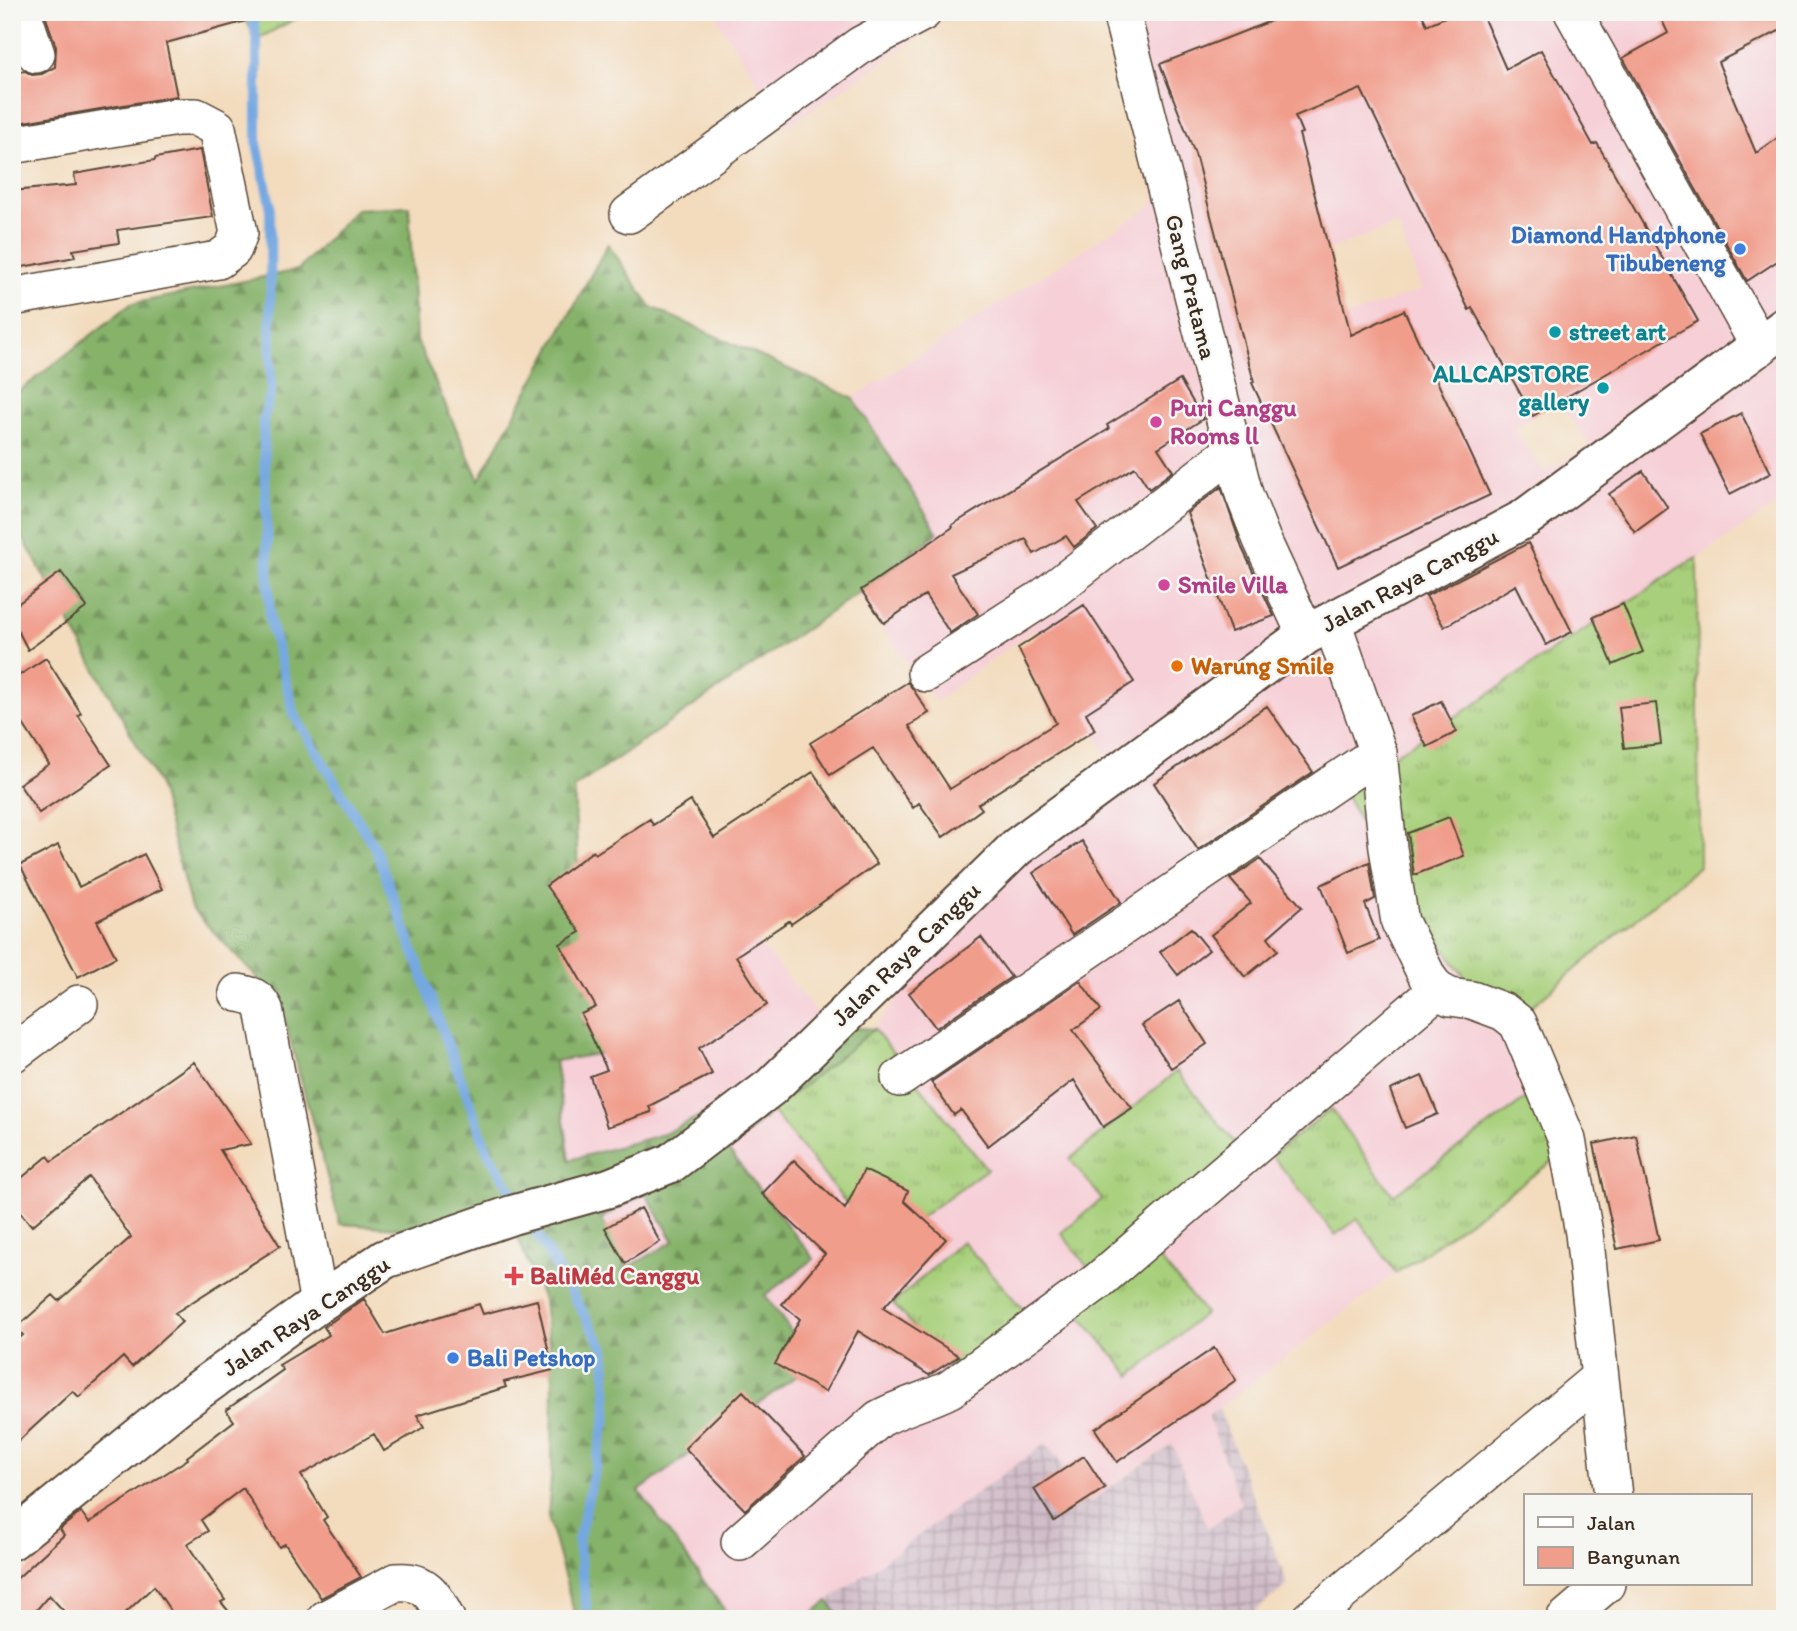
<svg xmlns="http://www.w3.org/2000/svg" width="1797" height="1631" viewBox="0 0 1797 1631" font-family="Itim,sans-serif">
  <style>
    .built { fill: #f6cfd7; fill-rule: evenodd }
    .industrial { fill: url(#industrial-grid) }
    .grass { fill: url(#grass-tufts); stroke: #727d4c; stroke-width: 2 }
    .forest { fill: url(#forest-firs); stroke: #606e44; stroke-width: 2; fill-rule: evenodd }
    .lines { fill: none; stroke-linecap: round; stroke-linejoin: round }
    .stream { stroke: #74a8e1; stroke-width: 10 }
    .building { fill: #f19d8c }
    .street-casing { stroke: #574536; stroke-width: 40 }
    .secondary-casing { stroke: #574536; stroke-width: 42 }
    .street { stroke: #fff; stroke-width: 37 }
    .secondary { stroke: #fff; stroke-width: 38 }
    .shop-dot { fill: #3f7fe0; stroke: #f6f6f2; stroke-width: 2.5 }
    .culture-dot { fill: #0f9aa8; stroke: #f6f6f2; stroke-width: 2.5 }
    .hotel-dot { fill: #d1479c; stroke: #f6f6f2; stroke-width: 2.5 }
    .food-dot { fill: #e8710a; stroke: #f6f6f2; stroke-width: 2.5 }
    .health-dot { fill: #e0444e; stroke: #f6f6f2; stroke-width: 2.5 }
    .labels { text-anchor: middle; stroke-width: 5; stroke-linejoin: round; paint-order: stroke }
    .shop-label { font-size: 24px; font-weight: bold; fill: #366cbe; stroke: #f6f6f2; text-anchor: end }
    .street-label { font-size: 24px; fill: #3b2a1e; stroke: #f6f6f2 }
    .culture-label { font-size: 24px; font-weight: bold; fill: #0d838f; stroke: #f6f6f2; text-anchor: start }
    .hotel-label { font-size: 24px; font-weight: bold; fill: #b23c85; stroke: #f6f6f2; text-anchor: start }
    .food-label { font-size: 24px; font-weight: bold; fill: #c56008; stroke: #f6f6f2; text-anchor: start }
    .health-label { font-size: 24px; font-weight: bold; fill: #be3a42; stroke: #f6f6f2; text-anchor: start }
  </style>
  <defs>
    <pattern id="industrial-grid" width="8" height="8" patternUnits="userSpaceOnUse" patternTransform="scale(1.75)"><rect width="8" height="8" fill="#d1bdc9"/><path d="M0 4h8M4 0v8" fill="none" stroke="#ab9aa3"/></pattern>
    <pattern id="grass-tufts" width="24" height="20" patternUnits="userSpaceOnUse" patternTransform="scale(1.75)"><rect width="24" height="20" fill="#a8d07b"/><path d="M3 7l-1-3M5 7V3M7 7l1-3M15 17l-1-3M17 17v-4M19 17l1-3" fill="none" stroke="#8aa964"/></pattern>
    <pattern id="forest-firs" width="22" height="20" patternUnits="userSpaceOnUse" patternTransform="scale(1.75)"><rect width="22" height="20" fill="#86b26b"/><path d="M5 1l3.5 6h-7zM16 11l3.5 6h-7z" fill="#6f9157"/></pattern>
  </defs>
  <rect width="100%" height="100%" fill="#f6f6f2"/>
  <filter id="ink" filterUnits="userSpaceOnUse"><feTurbulence type="fractalNoise" baseFrequency=".0143" numOctaves="2"/><feDisplacementMap in="SourceGraphic" scale="14" xChannelSelector="R" yChannelSelector="G"/><feConvolveMatrix kernelMatrix="1 2 1 2 8 2 1 2 1" color-interpolation-filters="sRGB"/></filter>
  <filter id="wash" filterUnits="userSpaceOnUse"><feTurbulence type="fractalNoise" baseFrequency=".00686" numOctaves="4" result="noise"/><feDisplacementMap in="SourceGraphic" scale="28" xChannelSelector="R" yChannelSelector="G"/><feGaussianBlur stdDeviation="1.57" result="paint"/><feColorMatrix in="noise" values="0 0 0 0 0 0 0 0 0 0 0 0 0 0 0 0 0 1.4 0 .05"/><feComposite in="paint" operator="in"/></filter>
  <g filter="url(#wash)">
    <rect width="100%" height="100%" fill="#f3dcbe"/>
    <path class="built" d="M 723,12 L 957,12 L 786,127 L 716,17 Z
      M 1134,12 L 1785,12 L 1785,499 L 1697,558 L 1678,568 L 1650,588 L 1559,646 L 1471,707 L 1391,875 L 1503,1030 L 1538,1090 L 1393,1195 L 1331,1109 L 1335,1235 L 1358,1219 L 1396,1273 L 1208,1416 L 1241,1504 L 1207,1528 L 1171,1444 L 1089,1503 L 1046,1443 L 805,1619 L 731,1619 L 639,1491 L 761,1402 L 765,1295 L 814,1259 L 729,1151 L 772,1111 L 881,1246 L 968,1144 L 874,1029 L 955,920 L 1112,764 L 1035,628 L 936,701 L 857,594 L 938,533 L 853,398 L 1154,204 ZM 1398,224 L 1421,290 L 1335,321 L 1312,256 ZM 1556,399 L 1591,446 L 1544,472 L 1514,430 Z
      M 665,830 L 828,1026 L 752,1090 L 664,1134 L 570,1161 L 555,1061 L 629,1048 Z
      M 645,1192 L 674,1241 L 629,1267 L 601,1219 Z"/>
    <path class="industrial" d="M 1219,1409 L 1288,1585 L 1244,1619 L 841,1619 L 828,1601 L 1046,1443 L 1089,1503 L 1172,1444 L 1208,1528 L 1241,1504 L 1208,1416 Z"/>
    <path class="grass" d="M 242,12 L 308,12 L 256,40 Z
      M 1697,558 L 1699,866 L 1503,1030 L 1391,875 L 1341,788 L 1471,707 L 1559,646 L 1650,588 L 1678,568 Z
      M 874,1029 L 987,1169 L 881,1246 L 772,1111 Z
      M 1177,1071 L 1247,1158 L 1144,1240 L 1205,1313 L 1131,1376 L 1070,1304 L 1097,1279 L 1061,1233 L 1102,1199 L 1070,1159 Z
      M 1538,1090 L 1577,1144 L 1396,1273 L 1358,1219 L 1335,1235 L 1272,1155 L 1331,1109 L 1393,1195 Z
      M 962,1241 L 1040,1328 L 971,1391 L 893,1304 Z"/>
    <path class="forest" d="M 409,206 L 416,339 L 479,480 L 608,244 L 651,307 L 853,398 L 938,533 L 857,594 L 574,788 L 581,929 L 629,1049 L 555,1061 L 570,1160 L 664,1134 L 752,1090 L 828,1026 L 874,1029 L 772,1111 L 729,1151 L 814,1259 L 765,1295 L 814,1363 L 639,1491 L 731,1619 L 576,1619 L 548,1517 L 552,1464 L 553,1377 L 544,1302 L 517,1236 L 340,1224 L 280,1002 L 191,908 L 158,783 L 12,518 L 12,397 L 131,304 L 298,270 L 356,209 ZM 645,1193 L 674,1241 L 629,1267 L 601,1219 Z
      M 828,1601 L 841,1619 L 805,1619 Z"/>
    <g class="lines">
      <path class="stream" d="M 252,12 L 257,44 L 257,144 L 270,204 L 271,392 L 263,420 L 270,621 L 295,716 L 375,848 L 488,1152 L 520,1205
        M 528,1219 L 605,1350 L 607,1414 L 578,1542 L 588,1619"/>
    </g>
    <g id="blocks">
      <path class="building" d="M 44,12 L 245,12 L 246,21 L 166,43 L 177,96 L 12,124 L 12,73 L 25,71 L 32,75 L 42,74 L 55,67 L 56,47 Z
        M 1294,12 L 1421,12 L 1427,25 L 1456,12 L 1481,12 L 1506,69 L 1541,50 L 1593,145 L 1597,143 L 1698,321 L 1533,416 L 1472,308 L 1469,310 L 1361,89 L 1295,116 L 1302,133 L 1299,134 L 1351,335 L 1404,310 L 1490,495 L 1338,567 L 1252,383 L 1254,382 L 1195,154 L 1160,64 Z
        M 1658,12 L 1785,12 L 1785,28 L 1718,62 L 1756,153 L 1785,133 L 1785,256 L 1747,281 L 1623,58 L 1668,33 Z
        M 200,150 L 213,217 L 117,230 L 119,243 L 73,250 L 75,257 L 12,269 L 12,191 L 76,185 L 74,174 L 155,160 L 155,158 Z
        M 1180,380 L 1203,419 L 1158,448 L 1173,471 L 1149,489 L 1135,467 L 1078,502 L 1097,529 L 1074,547 L 1066,536 L 1034,554 L 1026,539 L 951,574 L 978,614 L 950,633 L 925,595 L 884,623 L 861,590 L 953,527 L 952,525 L 1109,429 L 1107,425 Z
        M 1741,413 L 1771,473 L 1730,494 L 1700,434 Z
        M 1643,471 L 1668,508 L 1635,532 L 1609,494 Z
        M 1221,487 L 1242,548 L 1274,616 L 1231,632 L 1187,513 Z
        M 1528,543 L 1572,632 L 1546,645 L 1516,585 L 1444,627 L 1426,596 Z
        M 61,572 L 87,607 L 28,650 L 12,619 L 12,608 Z
        M 1623,604 L 1643,652 L 1613,665 L 1593,617 Z
        M 1084,605 L 1134,682 L 1086,713 L 1095,730 L 978,804 L 982,809 L 943,837 L 919,803 L 913,808 L 873,748 L 830,775 L 810,743 L 908,682 L 929,713 L 909,726 L 950,789 L 1056,723 L 1018,648 Z
        M 46,658 L 81,713 L 78,715 L 111,765 L 39,813 L 19,784 L 49,764 L 12,707 L 12,680 Z
        M 1441,701 L 1457,732 L 1427,747 L 1411,716 Z
        M 1656,703 L 1661,744 L 1624,748 L 1619,707 Z
        M 1267,706 L 1313,772 L 1198,850 L 1154,783 Z
        M 813,772 L 877,864 L 791,924 L 789,921 L 736,956 L 767,1005 L 699,1048 L 712,1074 L 649,1106 L 651,1112 L 607,1127 L 590,1076 L 607,1070 L 581,1014 L 596,1007 L 560,944 L 580,932 L 546,886 L 593,851 L 595,854 L 650,819 L 653,825 L 691,801 L 714,838 Z
        M 1449,817 L 1464,856 L 1414,875 L 1408,833 Z
        M 1082,841 L 1121,902 L 1072,935 L 1033,873 Z
        M 58,845 L 79,887 L 144,854 L 162,889 L 97,921 L 116,957 L 78,977 L 20,865 Z
        M 1260,859 L 1302,907 L 1268,937 L 1278,950 L 1245,977 L 1211,935 L 1251,903 L 1230,879 Z
        M 1369,862 L 1375,899 L 1365,904 L 1379,940 L 1348,953 L 1321,885 Z
        M 1191,928 L 1209,950 L 1178,975 L 1160,952 Z
        M 981,937 L 1011,977 L 936,1028 L 909,993 Z
        M 1080,981 L 1101,1010 L 1073,1030 L 1132,1108 L 1103,1127 L 1074,1080 L 988,1146 L 961,1110 L 954,1115 L 931,1082 Z
        M 1179,1001 L 1207,1044 L 1171,1068 L 1142,1025 Z
        M 194,1062 L 251,1144 L 220,1150 L 280,1246 L 175,1313 L 182,1322 L 132,1367 L 123,1357 L 79,1397 L 73,1391 L 12,1447 L 12,1345 L 23,1335 L 16,1328 L 53,1295 L 59,1301 L 131,1237 L 89,1177 L 32,1226 L 12,1203 L 12,1186 L 48,1156 L 52,1161 Z
        M 1422,1076 L 1438,1114 L 1405,1128 L 1390,1090 Z
        M 1636,1135 L 1659,1240 L 1617,1249 L 1594,1144 Z
        M 794,1160 L 845,1209 L 864,1170 L 908,1191 L 904,1201 L 946,1239 L 883,1308 L 959,1356 L 929,1375 L 858,1331 L 825,1392 L 775,1364 L 800,1319 L 782,1304 L 825,1254 L 762,1194 Z
        M 641,1208 L 660,1242 L 625,1263 L 605,1228 Z
        M 364,1299 L 385,1334 L 479,1304 L 483,1314 L 537,1300 L 553,1370 L 504,1382 L 506,1387 L 417,1415 L 424,1427 L 384,1451 L 374,1434 L 301,1475 L 327,1517 L 323,1520 L 361,1577 L 321,1598 L 285,1544 L 279,1547 L 243,1488 L 201,1520 L 208,1531 L 187,1544 L 225,1600 L 221,1602 L 235,1619 L 176,1619 L 154,1586 L 119,1619 L 71,1619 L 49,1595 L 29,1619 L 12,1619 L 12,1583 L 64,1535 L 60,1529 L 81,1512 L 89,1523 L 188,1459 L 187,1457 L 234,1421 L 226,1410 L 283,1370 L 279,1365 L 329,1335 L 324,1327 Z
        M 1214,1348 L 1236,1380 L 1117,1462 L 1095,1429 Z
        M 743,1391 L 805,1456 L 745,1510 L 685,1448 Z
        M 1084,1456 L 1105,1488 L 1054,1521 L 1034,1489 Z"/>
    </g>
  </g>
  <g filter="url(#ink)">
    <use href="#blocks" fill-opacity="0" stroke="#574536" stroke-width="2"/>
    <g class="lines">
      <g class="street-casing">
        <path id="street" d="M 22,12 L 36,54
          M 1121,12 L 1244,494 L 1262,540 L 1306,635
          M 1573,12 L 1760,347
          M 12,145 L 177,117 L 196,117 L 217,128 L 239,233 L 233,249 L 218,260 L 12,297
          M 629,214 L 861,45 L 923,12
          M 1332,622 L 1378,753 L 1388,848 L 1400,922 L 1428,978 L 1437,990 L 1450,997 L 1472,1000 L 1504,1012 L 1518,1023 L 1567,1140 L 1584,1233 L 1613,1496
          M 926,673 L 1044,597 L 1233,451
          M 238,993 C 251,995 258,997 264,1009 L 319,1303
          M 12,1054 L 79,1004
          M 900,1078 L 1378,753
          M 740,1542 L 879,1419 C 902,1406 927,1401 950,1389 L 1097,1282 L 1437,990
          M 326,1619 L 396,1582 C 426,1579 434,1596 446,1619
          M 1310,1619 L 1599,1378
          M 1565,1619 L 1606,1584"/>
      </g>
      <g class="secondary-casing">
        <path id="secondary" d="M 12,1540 L 178,1405 L 319,1303 L 385,1259 L 512,1215 L 609,1188 L 671,1163 L 771,1087 L 1017,847 L 1306,635 L 1524,519 L 1785,327"/>
      </g>
      <use href="#street" class="street"/>
      <use href="#secondary" class="secondary"/>
    </g>
  </g>
  <g class="shop-dot">
    <circle cx="1740" cy="249" r="7"/>
    <circle cx="453" cy="1358" r="7"/>
  </g>
  <g class="culture-dot">
    <circle cx="1555" cy="332" r="7"/>
    <circle cx="1603" cy="388" r="7"/>
  </g>
  <g class="hotel-dot">
    <circle cx="1156" cy="422" r="7"/>
    <circle cx="1164" cy="585" r="7"/>
  </g>
  <circle class="food-dot" cx="1177" cy="666" r="7"/>
  <path class="health-dot" d="M510.5 1265.5h7v7h7v7h-7v7h-7v-7h-7v-7h7z"/>
  <g class="labels">
    <g class="shop-label">
      <text x="1726" y="243">Diamond Handphone<tspan x="1726" dy="28">Tibubeneng</tspan></text>
      <text x="467" y="1366" text-anchor="start">Bali Petshop</text>
    </g>
    <g class="street-label">
      <text transform="translate(1191 287) rotate(76)" y="8">Gang Pratama</text>
      <text transform="translate(1410 580) rotate(-28)" y="8">Jalan Raya Canggu</text>
      <text transform="translate(906 954) rotate(-44)" y="8">Jalan Raya Canggu</text>
      <text transform="translate(306 1316) rotate(-34)" y="8">Jalan Raya Canggu</text>
    </g>
    <g class="culture-label">
      <text x="1569" y="340">street art</text>
      <text x="1589" y="382" text-anchor="end">ALLCAPSTORE<tspan x="1589" dy="28">gallery</tspan></text>
    </g>
    <g class="hotel-label">
      <text x="1170" y="416">Puri Canggu<tspan x="1170" dy="28">Rooms ll</tspan></text>
      <text x="1178" y="593">Smile Villa</text>
    </g>
    <g class="food-label">
      <text x="1191" y="674">Warung Smile</text>
    </g>
    <g class="health-label">
      <text x="530" y="1284">BaliMéd Canggu</text>
    </g>
  </g>
  <rect width="1797" height="1631" fill="none" stroke="#f6f6f2" stroke-width="42"/>
  <rect x="1524" y="1494" width="228" height="91" fill="#f6f6f2" stroke="#aba49d" stroke-width="2"/>
  <rect x="1538" y="1517" width="35" height="10" fill="#ffffff" stroke="#aba49d" stroke-width="2"/>
  <text x="1587" y="1530" font-size="21" fill="#3b2a1e">Jalan</text>
  <rect x="1538" y="1547" width="35" height="21" fill="#f19d8c" stroke="#aba49d" stroke-width="2"/>
  <text x="1587" y="1564" font-size="21" fill="#3b2a1e">Bangunan</text>
</svg>
